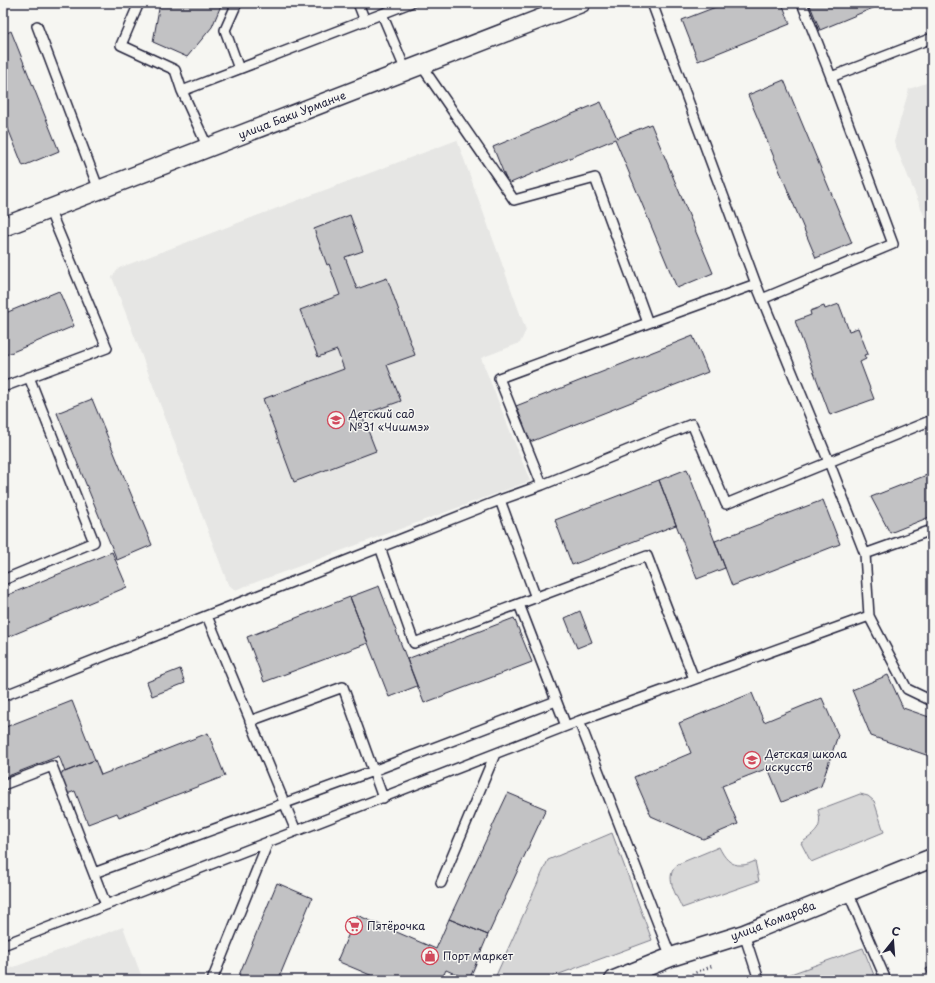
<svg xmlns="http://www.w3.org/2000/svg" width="935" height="983" viewBox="0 0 935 983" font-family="'Playpen Sans',sans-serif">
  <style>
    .built { fill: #e6e6e4 }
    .green { fill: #d7d7d7; stroke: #7c7c89 }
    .building { fill: #c2c2c4; stroke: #22223b }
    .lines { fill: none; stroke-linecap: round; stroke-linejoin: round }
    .service-casing { stroke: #22223b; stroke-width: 12 }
    .minor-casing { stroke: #22223b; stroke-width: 21 }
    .path { stroke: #22223b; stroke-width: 2.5; stroke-dasharray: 1 3; stroke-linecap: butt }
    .service { stroke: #f6f6f2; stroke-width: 9 }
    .minor { stroke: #f6f6f2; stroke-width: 18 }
    .labels { text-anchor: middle; stroke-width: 3; stroke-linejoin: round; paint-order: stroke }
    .street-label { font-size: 11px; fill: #22223b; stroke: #f6f6f2 }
    .poi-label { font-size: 11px; fill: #22223b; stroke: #f6f6f2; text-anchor: start }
  </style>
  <rect width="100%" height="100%" fill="#f6f6f2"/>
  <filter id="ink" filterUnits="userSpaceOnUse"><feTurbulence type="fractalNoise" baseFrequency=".025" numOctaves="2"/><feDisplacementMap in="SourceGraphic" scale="8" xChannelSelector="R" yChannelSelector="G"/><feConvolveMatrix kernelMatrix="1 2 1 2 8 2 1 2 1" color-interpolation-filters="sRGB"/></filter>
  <g filter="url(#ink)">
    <path class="built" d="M 932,81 L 932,235 L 894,142 L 909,89 Z
      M 457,140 L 526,330 L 520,343 L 481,358 L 530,481 L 235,590 L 228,584 L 112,277 L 119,268 Z
      M 123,927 L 143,980 L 3,980 L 3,971 Z"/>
    <path class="green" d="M 860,794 L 868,796 L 874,801 L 884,832 L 811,862 L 801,843 C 816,833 823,828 818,810 Z
      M 612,833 L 652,940 L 543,980 L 494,980 L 548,860 Z
      M 719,847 C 724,857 730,866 742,865 C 746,865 751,863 755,861 L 759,881 L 682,908 C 676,894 663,876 678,864 Z
      M 863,948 L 876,980 L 774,980 Z"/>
    <path class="building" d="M 160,3 L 222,3 L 212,27 L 187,57 L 153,42 Z
      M 726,3 L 782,3 L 790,24 L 698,61 L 682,20 Z
      M 809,3 L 885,3 L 820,30 Z
      M 11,31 L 59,151 L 23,166 L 3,116 L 3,35 Z
      M 784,80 L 852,243 L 816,258 L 748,95 Z
      M 601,102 L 617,138 L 651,124 L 713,273 L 677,288 L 615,139 L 508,184 L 493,147 Z
      M 350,215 L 363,251 L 345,257 L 357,289 L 387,278 L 415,355 L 387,365 L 401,401 L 362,415 L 376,451 L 294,482 L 263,399 L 344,369 L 337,350 L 318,357 L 300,310 L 340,295 L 329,264 L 327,265 L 314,229 Z
      M 59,291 L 74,326 L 3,356 L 3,314 Z
      M 839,304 L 849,331 L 858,328 L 868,354 L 864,355 L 866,359 L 860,362 L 874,399 L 830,415 L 795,321 L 811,315 L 810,311 L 824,306 L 825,309 Z
      M 693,336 L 708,372 L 530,442 L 516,406 Z
      M 92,399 L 152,545 L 117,560 L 57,413 Z
      M 687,469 L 725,568 L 697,579 L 659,480 Z
      M 932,473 L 932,516 L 890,533 L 871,497 Z
      M 659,480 L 676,525 L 572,565 L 555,520 Z
      M 823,500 L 840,544 L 732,586 L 715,541 Z
      M 112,552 L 127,587 L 3,639 L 3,597 Z
      M 379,586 L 417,686 L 389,697 L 350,597 Z
      M 350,597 L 368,643 L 264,682 L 247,637 Z
      M 580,611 L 592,642 L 577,648 L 565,618 Z
      M 514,618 L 532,662 L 424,703 L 407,659 Z
      M 180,669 L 185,683 L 152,696 L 147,682 Z
      M 888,675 L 903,708 L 932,718 L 932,757 L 871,736 L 852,690 Z
      M 752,693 L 764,722 L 822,698 L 838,735 L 821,786 L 782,802 L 768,768 L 722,786 L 738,824 L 703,839 L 651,816 L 634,777 L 691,753 L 679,723 Z
      M 72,701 L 95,760 L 65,772 L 59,756 L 3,778 L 3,728 Z
      M 208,733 L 225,776 L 119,817 L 117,813 L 88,824 L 75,791 L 67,794 L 59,774 L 95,760 L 101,775 Z
      M 508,793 L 546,809 L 488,935 L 449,919 Z
      M 277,883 L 312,898 L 278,980 L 237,980 Z
      M 357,915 L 436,949 L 449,919 L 488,935 L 469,980 L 446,970 L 441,980 L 382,980 L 337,961 Z
      M 932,966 L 932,980 L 931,980 L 926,969 Z"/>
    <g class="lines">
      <g class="service-casing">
        <path id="service" d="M 139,3 L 121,45 L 175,70 L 182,91
          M 237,3 L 225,30 L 239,69
          M 358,3 L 365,21
          M 382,14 L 406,71
          M 37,26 L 99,190
          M 421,65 L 514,200 L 595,178 L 648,323 L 756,284
          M 831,77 L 932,38
          M 208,148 L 182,91 L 410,3
          M 762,299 L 893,244 L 831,77 L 802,3
          M 3,387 L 107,348 L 49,209
          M 542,485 L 499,378 L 648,323
          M 500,500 L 536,598
          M 380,547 L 414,643 L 647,556 L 694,679
          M 865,554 L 932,530
          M 3,580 L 94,542 L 29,377
          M 519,604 L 566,726
          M 207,616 L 296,831
          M 869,616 L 907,689 L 932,701
          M 3,696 L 500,500 L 542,485 L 692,424 L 726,504 L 932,420
          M 250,721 L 343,687 L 383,798
          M 579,721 L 671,957
          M 3,785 L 52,766 L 106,905
          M 94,873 L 373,771 L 556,701
          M 441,883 L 495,754
          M 848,892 L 886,980
          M 744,934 L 759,980
          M 3,945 L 579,721 L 869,616 L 865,554 L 829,462 L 756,284 L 652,3
          M 213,978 L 268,842"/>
      </g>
      <g class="minor-casing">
        <path id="minor" d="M 3,227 L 581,3
          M 614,980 L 671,957 L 744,934 L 932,858"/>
      </g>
      <path class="path" d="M 677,980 L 712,966"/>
      <use href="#service" class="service"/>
      <use href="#minor" class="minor"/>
    </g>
  </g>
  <defs>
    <g id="school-ring" transform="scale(0.9)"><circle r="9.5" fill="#f6f6f2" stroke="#d1495b" stroke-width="1.5"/><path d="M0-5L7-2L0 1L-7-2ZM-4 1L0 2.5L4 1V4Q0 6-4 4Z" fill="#d1495b"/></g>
    <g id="supermarket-ring" transform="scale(0.9)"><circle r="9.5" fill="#f6f6f2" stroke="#d1495b" stroke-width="1.5"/><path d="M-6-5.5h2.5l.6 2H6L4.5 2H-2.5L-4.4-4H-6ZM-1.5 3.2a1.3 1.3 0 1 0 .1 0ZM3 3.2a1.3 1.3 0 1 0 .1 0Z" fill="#d1495b"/></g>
    <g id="shop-ring" transform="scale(0.9)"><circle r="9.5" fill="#f6f6f2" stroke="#d1495b" stroke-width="1.5"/><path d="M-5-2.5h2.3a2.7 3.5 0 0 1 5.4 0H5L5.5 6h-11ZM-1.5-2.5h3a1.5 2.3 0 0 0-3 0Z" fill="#d1495b"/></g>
  </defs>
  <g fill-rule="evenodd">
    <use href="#school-ring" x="336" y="420"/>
    <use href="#school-ring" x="752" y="760"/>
    <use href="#supermarket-ring" x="354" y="926"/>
    <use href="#shop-ring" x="430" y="956"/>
  </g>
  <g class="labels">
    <g class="street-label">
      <text transform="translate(292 115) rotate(-21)" y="4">улица Баки Урманче</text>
      <text transform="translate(773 921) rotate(-21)" y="4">улица Комарова</text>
    </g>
    <g class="poi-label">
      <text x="349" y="418">Детский сад<tspan x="349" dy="13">№31 «Чишмэ»</tspan></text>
      <text x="765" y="758">Детская школа<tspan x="765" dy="13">искусств</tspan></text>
      <text x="367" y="930">Пятёрочка</text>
      <text x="443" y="960">Порт маркет</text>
    </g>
  </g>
  <rect width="935" height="983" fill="none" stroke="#f6f6f2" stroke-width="16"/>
  <rect x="8" y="8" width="919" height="967" fill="none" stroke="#22223b" stroke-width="1.5" filter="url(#ink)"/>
  <g transform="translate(893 941) rotate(17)" stroke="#f6f6f2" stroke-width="3" paint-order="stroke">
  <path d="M0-3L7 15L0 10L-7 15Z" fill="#22223b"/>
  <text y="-6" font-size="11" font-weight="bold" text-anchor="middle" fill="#22223b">С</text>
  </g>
</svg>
